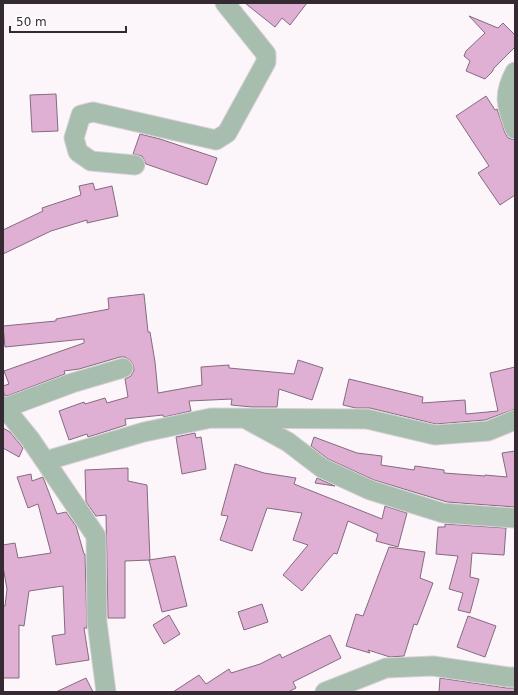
<svg xmlns="http://www.w3.org/2000/svg" width="518" height="695" viewBox="0 0 518 695" font-family="'DejaVu Sans',sans-serif">
  <style>
    .building { fill: #dfafd4; stroke: #856b7f }
    .lines { fill: none; stroke-linecap: round; stroke-linejoin: round }
    .minor-casing { stroke: #d8d1d7; stroke-width: 21 }
    .minor { stroke: #a7beae; stroke-width: 19 }
  </style>
  <rect width="100%" height="100%" fill="#fcf6fb"/>
  <path class="building" d="M 245,3 L 307,3 L 290,25 L 282,18 L 275,27 Z
    M 469,16 L 498,28 L 503,23 L 515,35 L 515,47 L 494,68 L 492,72 L 485,79 L 466,71 L 470,61 L 464,56 L 466,51 L 485,33 Z
    M 56,94 L 58,131 L 32,132 L 30,95 Z
    M 486,96 L 495,110 L 497,109 L 505,133 L 508,138 L 515,140 L 515,195 L 500,205 L 478,173 L 489,166 L 456,116 Z
    M 140,134 L 160,139 L 217,158 L 207,185 L 146,164 L 142,156 L 133,154 Z
    M 93,183 L 95,190 L 112,186 L 118,216 L 87,223 L 87,220 L 51,231 L 3,254 L 3,230 L 43,211 L 42,208 L 81,195 L 79,186 Z
    M 144,294 L 148,332 L 150,332 L 155,362 L 158,393 L 202,385 L 201,367 L 229,365 L 229,368 L 294,374 L 298,360 L 323,368 L 312,400 L 279,389 L 277,407 L 252,407 L 231,405 L 232,399 L 189,401 L 191,411 L 164,417 L 163,415 L 125,419 L 126,425 L 88,437 L 87,434 L 69,440 L 59,411 L 84,402 L 85,404 L 105,398 L 107,403 L 128,397 L 125,379 L 131,376 L 134,370 L 133,365 L 130,360 L 125,357 L 120,357 L 79,369 L 64,371 L 65,374 L 7,396 L 4,395 L 3,386 L 9,384 L 4,371 L 84,343 L 84,339 L 5,347 L 3,326 L 56,321 L 56,319 L 109,309 L 108,298 Z
    M 515,367 L 515,409 L 485,420 L 436,424 L 370,408 L 356,408 L 343,405 L 349,379 L 423,397 L 422,403 L 465,400 L 466,414 L 498,411 L 490,373 Z
    M 3,428 L 10,432 L 23,448 L 19,457 L 3,448 Z
    M 195,433 L 196,438 L 201,437 L 206,469 L 182,474 L 176,437 Z
    M 314,437 L 357,453 L 382,456 L 381,465 L 414,470 L 415,466 L 444,470 L 444,473 L 485,476 L 485,475 L 507,477 L 502,453 L 515,451 L 515,507 L 447,502 L 374,480 L 328,459 L 311,446 Z
    M 235,464 L 264,473 L 296,478 L 294,484 L 382,519 L 385,506 L 407,513 L 398,547 L 376,541 L 378,534 L 348,521 L 337,554 L 334,553 L 302,591 L 283,575 L 308,545 L 293,540 L 302,513 L 267,508 L 252,551 L 220,540 L 228,516 L 221,515 Z
    M 128,468 L 128,481 L 147,485 L 150,560 L 125,561 L 125,618 L 108,618 L 106,515 L 96,516 L 86,502 L 85,470 Z
    M 31,474 L 32,481 L 43,477 L 57,514 L 66,512 L 76,526 L 84,554 L 85,554 L 87,628 L 84,628 L 89,660 L 56,665 L 52,636 L 65,634 L 63,586 L 29,591 L 24,626 L 19,625 L 19,678 L 3,678 L 3,606 L 5,606 L 7,589 L 3,567 L 3,545 L 15,543 L 18,558 L 51,553 L 38,504 L 28,508 L 17,477 Z
    M 317,478 L 335,486 L 315,483 Z
    M 445,524 L 506,528 L 504,555 L 472,553 L 470,577 L 479,579 L 470,613 L 458,610 L 463,593 L 449,589 L 458,556 L 436,554 L 438,527 L 445,527 Z
    M 389,547 L 425,552 L 420,578 L 433,583 L 417,625 L 414,624 L 404,656 L 390,657 L 368,650 L 370,653 L 346,646 L 356,614 L 363,616 Z
    M 175,556 L 187,606 L 162,612 L 149,560 Z
    M 262,604 L 268,622 L 244,630 L 238,612 Z
    M 169,615 L 180,634 L 164,644 L 153,625 Z
    M 468,616 L 496,626 L 485,657 L 457,647 Z
    M 330,635 L 341,658 L 293,682 L 296,688 L 288,692 L 173,692 L 199,675 L 206,684 L 229,669 L 231,673 L 260,664 L 280,654 L 282,658 Z
    M 86,678 L 93,692 L 56,692 Z
    M 440,678 L 507,688 L 515,688 L 515,692 L 439,692 Z"/>
  <g class="lines">
    <g class="minor-casing">
      <path id="minor" d="M 515,72 C 503,94 506,106 515,129
        M 135,165 L 91,161 L 78,152 L 74,138 L 81,115 L 93,112 L 216,140 L 227,133 L 266,62 L 266,54 L 225,3
        M 3,406 L 30,439 L 96,536 L 97,622 L 106,692
        M 5,408 L 72,383 L 123,368
        M 246,419 L 288,442 L 322,468 L 370,490 L 443,513 L 515,518
        M 45,461 L 144,432 L 211,418 L 367,419 L 435,435 L 488,431 L 515,420
        M 325,692 L 386,668 L 433,666 L 508,677 L 515,677"/>
    </g>
    <use href="#minor" class="minor"/>
  </g>
  <rect width="518" height="695" fill="none" stroke="#352932" stroke-width="8"/>
  <path d="M10 26v6h116v-6" fill="none" stroke="#352932" stroke-width="2"/>
  <text x="16" y="26" font-size="12" fill="#352932" stroke="#ffffff" stroke-width="3" paint-order="stroke">50 m</text>
</svg>
